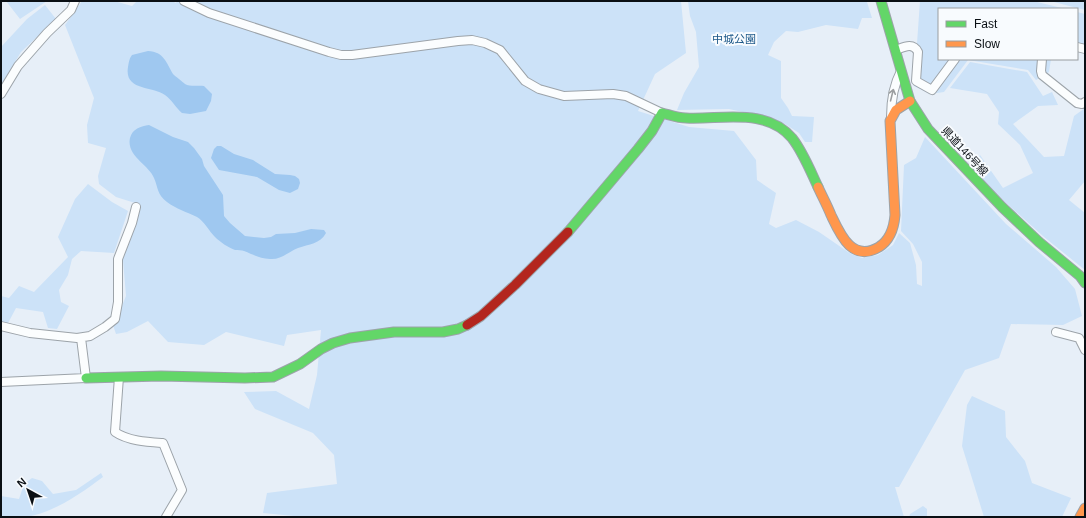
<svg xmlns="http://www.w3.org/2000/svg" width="1086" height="518" viewBox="0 0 1086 518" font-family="Arial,'Noto Sans JP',sans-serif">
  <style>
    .green { fill: #cce2f8 }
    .water { fill: #9fc8f0 }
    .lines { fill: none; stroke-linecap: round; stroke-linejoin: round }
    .street-casing { stroke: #9ca3a9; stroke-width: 10 }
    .fast-casing { stroke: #9ca3a9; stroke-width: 11 }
    .slow-casing { stroke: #9ca3a9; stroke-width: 11 }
    .jam-casing { stroke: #9ca3a9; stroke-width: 11 }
    .street { stroke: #fbfdfe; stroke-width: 8 }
    .fast { stroke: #63d668; stroke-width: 9 }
    .slow { stroke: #ff974d; stroke-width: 9 }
    .jam { stroke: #b3261e; stroke-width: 9 }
    .oneway { stroke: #9b9ea0 }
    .labels { text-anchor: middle; stroke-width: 4; stroke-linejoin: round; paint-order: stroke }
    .park-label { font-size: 11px; fill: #1b5788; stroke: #f8fbfe }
    .street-label { font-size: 11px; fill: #0a0f14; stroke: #f8fbfe }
  </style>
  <rect width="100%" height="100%" fill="#e7eff8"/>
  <path class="green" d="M 6,1 L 47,1 L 20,19 Z
    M 82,1 L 114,1 L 132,6 L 137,1 L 172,1 L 176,3 L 177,1 L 681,1 L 686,53 L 655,74 L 638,111 L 689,127 L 734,131 L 756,160 L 757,180 L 776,193 L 769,224 L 776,228 L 796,220 L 819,232 L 851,254 L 862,258 L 878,255 L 893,245 L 899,233 L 910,243 L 916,265 L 917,284 L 922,286 L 922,262 L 913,244 L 901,231 L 904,165 L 916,158 L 925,137 L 1006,224 L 1056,267 L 1075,289 L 1082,316 L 1063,325 L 1011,324 L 999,358 L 965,370 L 899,487 L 895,487 L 904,517 L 304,517 L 263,513 L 267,493 L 337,484 L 334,455 L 313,433 L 255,409 L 244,392 L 276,391 L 309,409 L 317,375 L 321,330 L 287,335 L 284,346 L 226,332 L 204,345 L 168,342 L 148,321 L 127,332 L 116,334 L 113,325 L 117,318 L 126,296 L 122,248 L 135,203 L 116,197 L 99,184 L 98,176 L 106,148 L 88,143 L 87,125 L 94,98 L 65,25 Z
    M 688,1 L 873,1 L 867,2 L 872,18 L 862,18 L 858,29 L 826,25 L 798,32 L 786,31 L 774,42 L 768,55 L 781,61 L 781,98 L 788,108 L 792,116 L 814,117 L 812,142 L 805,142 L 799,133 L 785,124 L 770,118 L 729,109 L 677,110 L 684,93 L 699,67 L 696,32 L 690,16 Z
    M 920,1 L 1033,1 L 1066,9 L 939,9 L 939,59 L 1051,59 L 1049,72 L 1036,80 L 1028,70 L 968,60 L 944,92 L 930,94 L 914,86 Z
    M 1050,1 L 1085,1 L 1085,10 Z
    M 45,5 L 56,19 L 21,52 L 1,85 L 1,47 L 27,19 Z
    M 1077,12 L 1085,14 L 1085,49 L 1077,49 Z
    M 970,62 L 1027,72 L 1043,96 L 1052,92 L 1058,105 L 1038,106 L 1013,124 L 1044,157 L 1064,156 L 1074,116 L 1085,108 L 1085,181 L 1069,200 L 1085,213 L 1085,270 L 1044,237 L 1005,202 L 972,168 L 980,155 L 1003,188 L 1033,173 L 1020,145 L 998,124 L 999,112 L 987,94 L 950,88 Z
    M 88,184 L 112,202 L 128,211 L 114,253 L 81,251 L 72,259 L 68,275 L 59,290 L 61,302 L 69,306 L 57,329 L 48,328 L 43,312 L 16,308 L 7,325 L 1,324 L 1,296 L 9,298 L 19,286 L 34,292 L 68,257 L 58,237 L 75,199 Z
    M 972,396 L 1005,411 L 1006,437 L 1025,461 L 1032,483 L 1071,498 L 1062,517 L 984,517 L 962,446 L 967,405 Z
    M 101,473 L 103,477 C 80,494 55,512 26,517 C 18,518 9,517 1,517 L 1,496 L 19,499 L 24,484 L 32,478 L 42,481 L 53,494 L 76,490 Z
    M 923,506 L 927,509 L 927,517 L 909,517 L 910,514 Z"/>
  <path class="water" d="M 148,51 C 164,52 166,62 173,74 C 175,76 183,82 185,84 C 190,87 199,85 204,86 L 212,94 L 211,101 L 206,111 L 190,114 L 182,113 C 176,108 172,100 165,95 C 152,86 124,91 128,67 C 129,62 129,59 132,55 Z
    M 149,125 L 173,137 L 188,142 L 194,148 L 202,159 L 204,166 L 223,195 L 224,216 L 230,223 L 245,236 L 264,238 L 271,237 L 276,234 L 295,233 L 311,229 L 324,230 L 326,233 C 320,244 309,244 298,248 C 288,252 281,260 270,259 C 259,258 254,255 244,251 C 242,250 238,250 235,250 C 229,248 220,242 215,237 C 209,231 204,221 197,217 C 187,212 176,209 167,202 C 157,195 158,187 154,178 C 149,165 126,156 130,138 C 132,129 141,126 149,125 Z
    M 217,146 L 221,146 L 234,154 L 253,160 L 275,174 L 290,175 L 295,176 L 299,179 L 300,183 L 298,189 L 290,193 L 279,190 L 257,177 L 219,170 L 211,158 L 214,149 Z"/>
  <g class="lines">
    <g class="street-casing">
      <path id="street" d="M 184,1 L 209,13 L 329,52 L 341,55 L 352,55 L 458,41 L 472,40 L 485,43 L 500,50 L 525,81 L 539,89 L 564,96 L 613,94 L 626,96 L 662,113
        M 1077,47 L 1085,49
        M 896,50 C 904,47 913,42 918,52 L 916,81 L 932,90 L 955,59
        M 1042,59 L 1041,71 L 1042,75 L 1077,103 L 1082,104 L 1085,102
        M 1,94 L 18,66 L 47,33 L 71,10 L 75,1
        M 891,117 C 891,100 893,86 901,71
        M 1,326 L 30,333 L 77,338 L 90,336 L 105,327 L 115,319 L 118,302 L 118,259 L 132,223 L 136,207
        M 1056,332 L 1079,338 L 1085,350
        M 119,377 L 115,432 C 128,441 148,442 163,443 L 182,490 L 166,517
        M 1,382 L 86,378 L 81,338"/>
    </g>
    <g class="fast-casing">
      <path id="fast" d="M 881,1 L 910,101 L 928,129 L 1002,207 L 1039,242 L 1080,276 L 1085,283
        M 568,232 L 638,149 L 652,131 L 662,113 C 670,115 678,118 686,118 C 721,120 766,107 792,138 C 803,152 810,170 818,187
        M 86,378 L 161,376 L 245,378 L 273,377 L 300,364 L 321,349 L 333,343 L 350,338 L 394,332 L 443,332 L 458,329 L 467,325"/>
    </g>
    <g class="slow-casing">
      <path id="slow" d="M 818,187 C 822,196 827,205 831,215 C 840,234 852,263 879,247 C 890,240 894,228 895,215 L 890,121 L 896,110 L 910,101
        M 1080,517 L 1085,508"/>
    </g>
    <g class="jam-casing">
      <path id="jam" d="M 467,325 L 481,316 L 515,285 L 568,232"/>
    </g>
    <use href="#street" class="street"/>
    <use href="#fast" class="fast"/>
    <use href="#slow" class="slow"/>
    <use href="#jam" class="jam"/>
  </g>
  <defs><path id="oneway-shaft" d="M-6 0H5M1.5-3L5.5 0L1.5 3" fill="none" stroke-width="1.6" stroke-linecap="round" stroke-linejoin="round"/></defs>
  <use class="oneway" href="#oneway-shaft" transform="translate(892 95) rotate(-76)"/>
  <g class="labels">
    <g class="park-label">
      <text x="734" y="43">中城公園</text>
    </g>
    <g class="street-label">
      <text transform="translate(965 151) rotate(47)" y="4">県道146号線</text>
    </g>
  </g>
  <rect width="1086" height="518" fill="none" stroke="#0a0f14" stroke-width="4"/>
  <rect x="938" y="8" width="140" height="52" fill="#f8fbfe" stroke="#999da0"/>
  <rect x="946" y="21" width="20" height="6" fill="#63d668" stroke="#999da0"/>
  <text x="974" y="28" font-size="12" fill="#0a0f14">Fast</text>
  <rect x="946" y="41" width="20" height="6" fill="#ff974d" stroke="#999da0"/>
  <text x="974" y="48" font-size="12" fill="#0a0f14">Slow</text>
  <g transform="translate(28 490) rotate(320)" stroke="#f8fbfe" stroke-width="3" paint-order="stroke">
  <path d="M0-3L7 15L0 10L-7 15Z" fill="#0a0f14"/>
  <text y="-6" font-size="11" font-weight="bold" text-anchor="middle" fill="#0a0f14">N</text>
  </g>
</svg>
